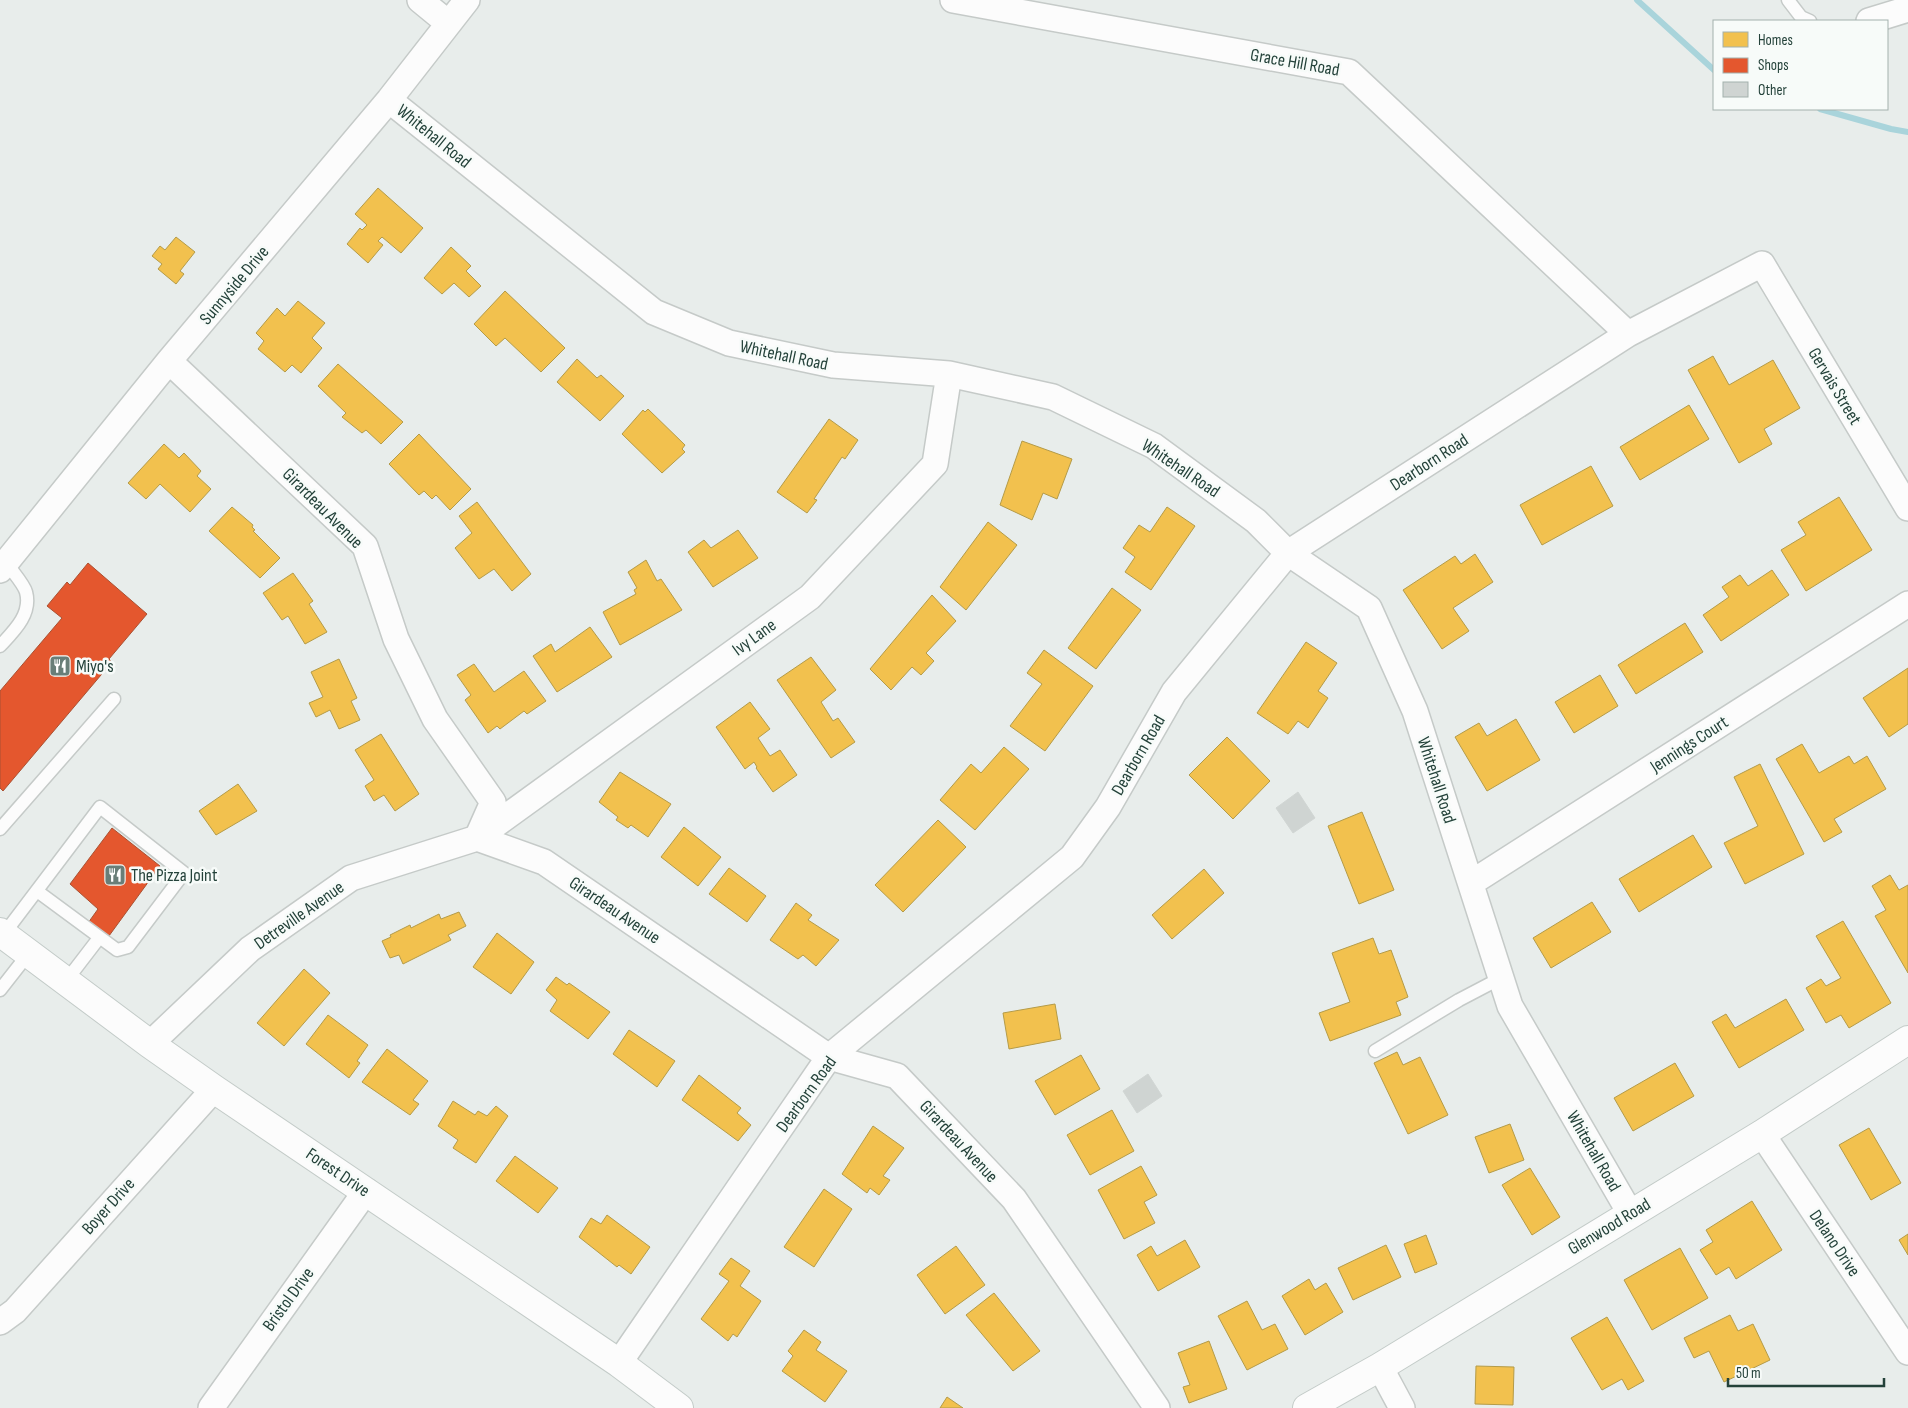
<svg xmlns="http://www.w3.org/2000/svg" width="1908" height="1408" viewBox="0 0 1908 1408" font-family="'Sofia Sans Condensed',sans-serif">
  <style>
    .homes { fill: #f2c14e; stroke: #b49b48 }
    .shops { fill: #e4572e; stroke: #aa5132 }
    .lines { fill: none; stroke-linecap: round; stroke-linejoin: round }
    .stream { stroke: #a9d4db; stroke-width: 6 }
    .building { fill: #cfd4d2; stroke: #d1d6d4 }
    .lane-casing { stroke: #c5cac8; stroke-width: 15 }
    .street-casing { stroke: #c5cac8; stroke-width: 28 }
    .secondary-casing { stroke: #c3cbc8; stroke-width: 30 }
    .lane { stroke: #fcfcfc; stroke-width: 12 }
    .street { stroke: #fcfcfc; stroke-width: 25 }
    .secondary { stroke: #fcfcfc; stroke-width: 28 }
    .labels { text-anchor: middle; stroke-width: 5; stroke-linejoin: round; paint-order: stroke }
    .street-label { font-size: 18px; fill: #24423a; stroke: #f7fbf9 }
    .poi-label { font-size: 18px; fill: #24423a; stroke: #f7fbf9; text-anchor: start }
  </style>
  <rect width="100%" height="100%" fill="#e8edeb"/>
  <path class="homes" d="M 378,188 L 423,228 L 401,253 L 382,237 L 378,241 L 383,245 L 368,263 L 347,244 L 360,228 L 362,230 L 367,225 L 355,214 Z
    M 176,237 L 195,252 L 180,271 L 184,274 L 176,284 L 158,269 L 162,264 L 152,256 L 160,246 L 165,250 Z
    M 451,247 L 471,266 L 466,271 L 481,286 L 469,297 L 454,283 L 442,294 L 424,278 Z
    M 505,291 L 565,348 L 541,372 L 505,338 L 496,346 L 474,324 Z
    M 298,301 L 325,323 L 312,338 L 322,348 L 301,373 L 292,365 L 285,372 L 258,349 L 264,341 L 256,333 L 277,308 L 285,316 Z
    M 1713,356 L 1729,385 L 1773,360 L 1800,408 L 1764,429 L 1772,444 L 1739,463 L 1688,370 Z
    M 577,359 L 597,378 L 601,375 L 624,396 L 600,421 L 557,382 Z
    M 338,364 L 403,422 L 381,444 L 366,430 L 362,433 L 342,417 L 346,413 L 318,386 Z
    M 1689,405 L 1709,439 L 1640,480 L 1620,447 Z
    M 648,409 L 685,445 L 682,449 L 685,452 L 662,473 L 622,434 L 643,410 L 645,412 Z
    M 829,419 L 858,440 L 845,459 L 842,457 L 814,499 L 817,500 L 807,513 L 777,492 Z
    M 419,434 L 471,489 L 450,510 L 436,495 L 432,499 L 424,491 L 419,495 L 389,464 Z
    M 1022,441 L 1072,459 L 1057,499 L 1043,493 L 1032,520 L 1000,505 Z
    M 164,444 L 179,458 L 184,453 L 201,471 L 197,476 L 211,489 L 190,512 L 160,484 L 146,499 L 128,483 Z
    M 1591,466 L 1613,506 L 1542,545 L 1520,505 Z
    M 1839,497 L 1872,550 L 1806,591 L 1781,550 L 1806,535 L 1798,522 Z
    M 477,502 L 531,574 L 512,591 L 494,569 L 479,579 L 455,548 L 472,533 L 459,516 Z
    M 232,507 L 253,525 L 252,527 L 255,530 L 253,531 L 280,558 L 260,578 L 209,531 Z
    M 1167,507 L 1195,526 L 1151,590 L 1125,572 L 1135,557 L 1123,548 L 1139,525 L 1150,532 Z
    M 988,522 L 1017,545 L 966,610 L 940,587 Z
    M 738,530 L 758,558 L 713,587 L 688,552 L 704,540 L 711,548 Z
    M 1475,554 L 1493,582 L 1453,608 L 1469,631 L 1442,649 L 1403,590 L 1455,556 L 1461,564 Z
    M 646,560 L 657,581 L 661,579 L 682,610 L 620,645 L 603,612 L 636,594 L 634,590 L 637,588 L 628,572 Z
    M 1772,570 L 1789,595 L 1721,641 L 1703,615 L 1729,597 L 1722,587 L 1740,575 L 1748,586 Z
    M 293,573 L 313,601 L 309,604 L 327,632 L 305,644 L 288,616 L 282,620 L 263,593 Z
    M 1112,588 L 1141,610 L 1096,669 L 1068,648 Z
    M 932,595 L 956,621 L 926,653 L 934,661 L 921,675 L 912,667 L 891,690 L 870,669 Z
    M 1685,623 L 1703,652 L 1636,694 L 1618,665 Z
    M 590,627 L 612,657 L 557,692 L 533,656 L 551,644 L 555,652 Z
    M 1306,642 L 1337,663 L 1318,691 L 1328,698 L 1308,728 L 1298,721 L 1288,734 L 1257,713 Z
    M 1044,650 L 1093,686 L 1045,751 L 1010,726 L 1042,684 L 1027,673 Z
    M 811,657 L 836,690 L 821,702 L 833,721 L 838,718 L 855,742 L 831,758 L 777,680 Z
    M 339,659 L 357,698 L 351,701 L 360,720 L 339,729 L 330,710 L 316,717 L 309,703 L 323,697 L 311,672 Z
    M 474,664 L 494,692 L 524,671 L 546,701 L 527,714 L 524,711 L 500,729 L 497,726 L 488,733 L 465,700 L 471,695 L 457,675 Z
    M 1908,668 L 1908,724 L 1889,737 L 1863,698 Z
    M 1600,675 L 1618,706 L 1574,733 L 1555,702 Z
    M 750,702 L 770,729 L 758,738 L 770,756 L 780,750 L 797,775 L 773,792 L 756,768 L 757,767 L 754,762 L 745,769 L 716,727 Z
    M 1516,719 L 1540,760 L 1487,791 L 1455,737 L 1479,723 L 1487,736 Z
    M 381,734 L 419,794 L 395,811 L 384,795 L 374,801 L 365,786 L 374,780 L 355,750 Z
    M 1227,737 L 1270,781 L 1233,819 L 1189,775 Z
    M 1802,744 L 1819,773 L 1849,756 L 1854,764 L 1867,756 L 1886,789 L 1834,819 L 1842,832 L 1824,842 L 1776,759 Z
    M 1004,747 L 1029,769 L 975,830 L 940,800 L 971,764 L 981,773 Z
    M 1760,764 L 1804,854 L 1745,884 L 1724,843 L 1758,826 L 1734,777 Z
    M 620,772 L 671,804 L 648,837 L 631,825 L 628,828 L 616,820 L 618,817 L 599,802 Z
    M 238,784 L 257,811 L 216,835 L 199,811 Z
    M 1362,812 L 1394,890 L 1359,904 L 1328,826 Z
    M 938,820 L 966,847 L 903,912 L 875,885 Z
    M 684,827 L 721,857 L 698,886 L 661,857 Z
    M 1693,835 L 1712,867 L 1639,912 L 1619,879 Z
    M 729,868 L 766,896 L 747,922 L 709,894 Z
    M 1204,869 L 1224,893 L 1172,939 L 1152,915 Z
    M 1890,875 L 1899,890 L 1908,885 L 1908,973 L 1875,916 L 1886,910 L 1872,886 Z
    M 1592,902 L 1611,932 L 1551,968 L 1533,938 Z
    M 796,903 L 812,915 L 808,920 L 839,940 L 816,966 L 803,955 L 798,959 L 770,940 Z
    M 459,912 L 466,926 L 448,935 L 451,940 L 403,964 L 399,955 L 390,958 L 382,941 L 391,937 L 390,935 L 410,925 L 411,928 L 439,914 L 441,919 Z
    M 1843,921 L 1891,1003 L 1849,1028 L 1841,1015 L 1826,1023 L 1806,988 L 1821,979 L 1826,986 L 1841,978 L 1816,936 Z
    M 497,933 L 534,962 L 511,994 L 473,967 Z
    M 1373,938 L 1379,954 L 1391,950 L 1408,997 L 1396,1002 L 1401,1015 L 1330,1041 L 1319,1013 L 1350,1002 L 1332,953 Z
    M 304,969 L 330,993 L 284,1046 L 257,1023 Z
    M 556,977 L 567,985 L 569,983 L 610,1012 L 588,1039 L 550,1011 L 557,1000 L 546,990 Z
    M 1786,999 L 1804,1030 L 1739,1068 L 1712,1022 L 1726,1014 L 1735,1028 Z
    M 1055,1004 L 1061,1039 L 1009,1049 L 1003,1013 Z
    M 328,1015 L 368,1045 L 357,1061 L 360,1063 L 349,1078 L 306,1044 Z
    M 629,1030 L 675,1061 L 657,1087 L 613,1054 Z
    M 387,1049 L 428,1081 L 413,1100 L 419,1104 L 410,1115 L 362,1082 Z
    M 1397,1052 L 1403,1065 L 1420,1057 L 1448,1115 L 1408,1134 L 1374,1063 Z
    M 1081,1055 L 1100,1089 L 1055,1115 L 1035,1081 Z
    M 1675,1063 L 1694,1096 L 1633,1131 L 1614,1098 Z
    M 699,1075 L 741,1108 L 737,1113 L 751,1125 L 738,1141 L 682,1100 Z
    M 453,1101 L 475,1115 L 478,1111 L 487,1116 L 496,1106 L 508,1116 L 476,1163 L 453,1148 L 458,1140 L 438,1126 Z
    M 1112,1110 L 1134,1151 L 1090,1175 L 1067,1135 Z
    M 1510,1124 L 1524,1160 L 1489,1173 L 1475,1137 Z
    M 873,1126 L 904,1148 L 883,1176 L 890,1180 L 879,1195 L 870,1188 L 867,1193 L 842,1174 Z
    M 1869,1128 L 1901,1183 L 1871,1200 L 1839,1145 Z
    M 515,1156 L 558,1188 L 538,1213 L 496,1181 Z
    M 1141,1166 L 1157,1195 L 1144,1202 L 1155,1223 L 1124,1239 L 1098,1190 Z
    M 1530,1168 L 1560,1217 L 1532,1235 L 1502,1185 Z
    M 824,1189 L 852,1209 L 814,1267 L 784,1247 Z
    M 1752,1201 L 1782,1250 L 1736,1279 L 1729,1267 L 1716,1275 L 1700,1250 L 1713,1242 L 1706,1230 Z
    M 607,1215 L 650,1247 L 631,1274 L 619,1265 L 617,1267 L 579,1237 L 591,1218 L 601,1224 Z
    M 1908,1234 L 1908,1255 L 1899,1240 Z
    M 1426,1235 L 1437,1264 L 1415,1273 L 1404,1244 Z
    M 1185,1240 L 1200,1267 L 1158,1291 L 1137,1255 L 1151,1246 L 1157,1256 Z
    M 1386,1245 L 1401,1277 L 1353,1300 L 1338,1268 Z
    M 956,1246 L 985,1285 L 945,1314 L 917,1275 Z
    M 1680,1248 L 1708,1298 L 1652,1330 L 1624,1280 Z
    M 731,1258 L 750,1271 L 740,1286 L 761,1301 L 737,1337 L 733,1334 L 728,1341 L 701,1319 L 729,1281 L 719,1274 Z
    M 1309,1279 L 1315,1290 L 1326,1283 L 1343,1312 L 1305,1335 L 1282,1296 Z
    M 994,1293 L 1040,1351 L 1013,1371 L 966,1315 Z
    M 1247,1301 L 1262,1330 L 1275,1324 L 1288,1349 L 1247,1370 L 1218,1316 Z
    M 1730,1315 L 1738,1331 L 1753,1324 L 1770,1360 L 1724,1382 L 1709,1351 L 1694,1358 L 1684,1338 Z
    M 1607,1317 L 1644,1381 L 1628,1390 L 1622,1379 L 1602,1390 L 1571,1338 Z
    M 804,1330 L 821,1342 L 816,1350 L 847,1371 L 825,1402 L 782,1371 L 793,1356 L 788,1351 Z
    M 1209,1341 L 1227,1389 L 1189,1403 L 1183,1387 L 1190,1385 L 1178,1353 Z
    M 1476,1366 L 1514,1367 L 1513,1405 L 1475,1404 Z
    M 947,1397 L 963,1408 L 940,1408 Z"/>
  <path class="shops" d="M 88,563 L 147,614 L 109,659 L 112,662 L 3,791 L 0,788 L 0,691 L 62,618 L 47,606 L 67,582 L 70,585 Z
    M 112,828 L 160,866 L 106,940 L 88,923 L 98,909 L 70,884 Z"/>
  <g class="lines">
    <path class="stream" d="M 1637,0 L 1714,70
      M 1820,109 L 1891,129 L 1908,132"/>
  </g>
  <path class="building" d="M 1298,792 L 1315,818 L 1293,833 L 1276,808 Z
    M 1148,1074 L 1162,1096 L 1137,1113 L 1123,1091 Z"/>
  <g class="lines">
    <g class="lane-casing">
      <path id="lane" d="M 1788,0 L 1801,17 L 1810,21
        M 0,646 C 14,631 32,614 26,592 C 24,584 11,570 6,562
        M 0,829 L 114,699
        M 4,934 L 100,807 L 184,873 L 128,947 L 117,950 L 37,891
        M 66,981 L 99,938
        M 0,990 L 29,953
        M 1375,1051 L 1459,1000 L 1501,978"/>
    </g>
    <g class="street-casing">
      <path id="street" d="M 420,0 L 448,23
        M 953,0 L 1349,72 L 1628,334
        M 1869,21 L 1908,9
        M 389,100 L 654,312 L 729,343 L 833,365 L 949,374 L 1053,397 L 1154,446 L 1256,521 L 1288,553 L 1369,608 L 1415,711 L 1510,1006 L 1630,1213
        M 169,361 L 365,546 L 396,639 L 435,719 L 493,802 L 477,838 L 544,862 L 829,1057 L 897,1076 L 1014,1199 L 1157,1408
        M 0,570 L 169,361 L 389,100 L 467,0
        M 1471,883 L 1908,604
        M 150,1044 L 250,949 L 351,878 L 477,838 L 810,597 L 935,464 L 949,374
        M 1762,1134 L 1908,1352
        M 0,1322 L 15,1311 L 214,1089
        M 619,1363 L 829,1057 L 1072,857 L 1108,807 L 1174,692 L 1288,553 L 1628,334 L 1762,264 L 1908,508
        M 1380,1367 L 1402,1408
        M 211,1408 L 366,1191"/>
    </g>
    <g class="secondary-casing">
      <path id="secondary" d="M 0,932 L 150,1044 L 214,1089 L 619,1363 L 679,1408
        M 1307,1408 L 1380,1367 L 1762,1134 L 1908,1040"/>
    </g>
    <use href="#lane" class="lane"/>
    <use href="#street" class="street"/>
    <use href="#secondary" class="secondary"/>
  </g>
  <defs>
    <g id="restaurant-square" transform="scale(1.125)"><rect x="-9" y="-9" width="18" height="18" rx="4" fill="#697e78" stroke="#f7fbf9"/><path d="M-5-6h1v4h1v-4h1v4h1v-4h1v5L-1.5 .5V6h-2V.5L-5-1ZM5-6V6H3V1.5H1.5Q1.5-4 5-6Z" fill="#fff"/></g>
  </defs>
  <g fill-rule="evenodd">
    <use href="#restaurant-square" x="60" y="666"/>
    <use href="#restaurant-square" x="115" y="875"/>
  </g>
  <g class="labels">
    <g class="street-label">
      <text transform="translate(1295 62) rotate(10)" y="6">Grace Hill Road</text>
      <text transform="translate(434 136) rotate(39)" y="6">Whitehall Road</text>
      <text transform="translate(234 285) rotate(-50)" y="6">Sunnyside Drive</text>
      <text transform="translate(784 355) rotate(12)" y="6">Whitehall Road</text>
      <text transform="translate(1835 386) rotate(59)" y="6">Gervais Street</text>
      <text transform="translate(1429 462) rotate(-33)" y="6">Dearborn Road</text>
      <text transform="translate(1181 468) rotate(34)" y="6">Whitehall Road</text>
      <text transform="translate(323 508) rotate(45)" y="6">Girardeau Avenue</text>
      <text transform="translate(754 637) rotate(-36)" y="6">Ivy Lane</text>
      <text transform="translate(1689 744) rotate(-33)" y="6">Jennings Court</text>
      <text transform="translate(1138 755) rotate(-60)" y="6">Dearborn Road</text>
      <text transform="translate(1437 780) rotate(72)" y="6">Whitehall Road</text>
      <text transform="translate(615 910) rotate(34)" y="6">Girardeau Avenue</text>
      <text transform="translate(299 915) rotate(-35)" y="6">Detreville Avenue</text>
      <text transform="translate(806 1094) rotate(-54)" y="6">Dearborn Road</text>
      <text transform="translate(959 1141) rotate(47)" y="6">Girardeau Avenue</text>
      <text transform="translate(1594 1151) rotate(60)" y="6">Whitehall Road</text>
      <text transform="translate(338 1172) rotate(34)" y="6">Forest Drive</text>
      <text transform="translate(108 1206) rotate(-48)" y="6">Boyer Drive</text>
      <text transform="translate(1609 1226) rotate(-31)" y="6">Glenwood Road</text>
      <text transform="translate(1835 1243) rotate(56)" y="6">Delano Drive</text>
      <text transform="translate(288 1299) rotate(-54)" y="6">Bristol Drive</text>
    </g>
    <g class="poi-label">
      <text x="76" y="672">Miyo's</text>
      <text x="131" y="881">The Pizza Joint</text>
    </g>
  </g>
  <rect x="1713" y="20" width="175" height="90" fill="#f7fbf9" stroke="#a3b1ad"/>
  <rect x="1723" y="32" width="25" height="15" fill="#f2c14e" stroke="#a3b1ad"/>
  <text x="1758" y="45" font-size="15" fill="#24423a">Homes</text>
  <rect x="1723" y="58" width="25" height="15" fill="#e4572e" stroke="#a3b1ad"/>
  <text x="1758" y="70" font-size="15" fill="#24423a">Shops</text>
  <rect x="1723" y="82" width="25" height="15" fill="#cfd4d2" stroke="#a3b1ad"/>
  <text x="1758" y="95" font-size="15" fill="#24423a">Other</text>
  <path d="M1728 1378v8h156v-8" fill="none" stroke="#24423a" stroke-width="2.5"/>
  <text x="1736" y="1378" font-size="15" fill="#24423a" stroke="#f7fbf9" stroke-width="4" paint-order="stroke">50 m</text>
</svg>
